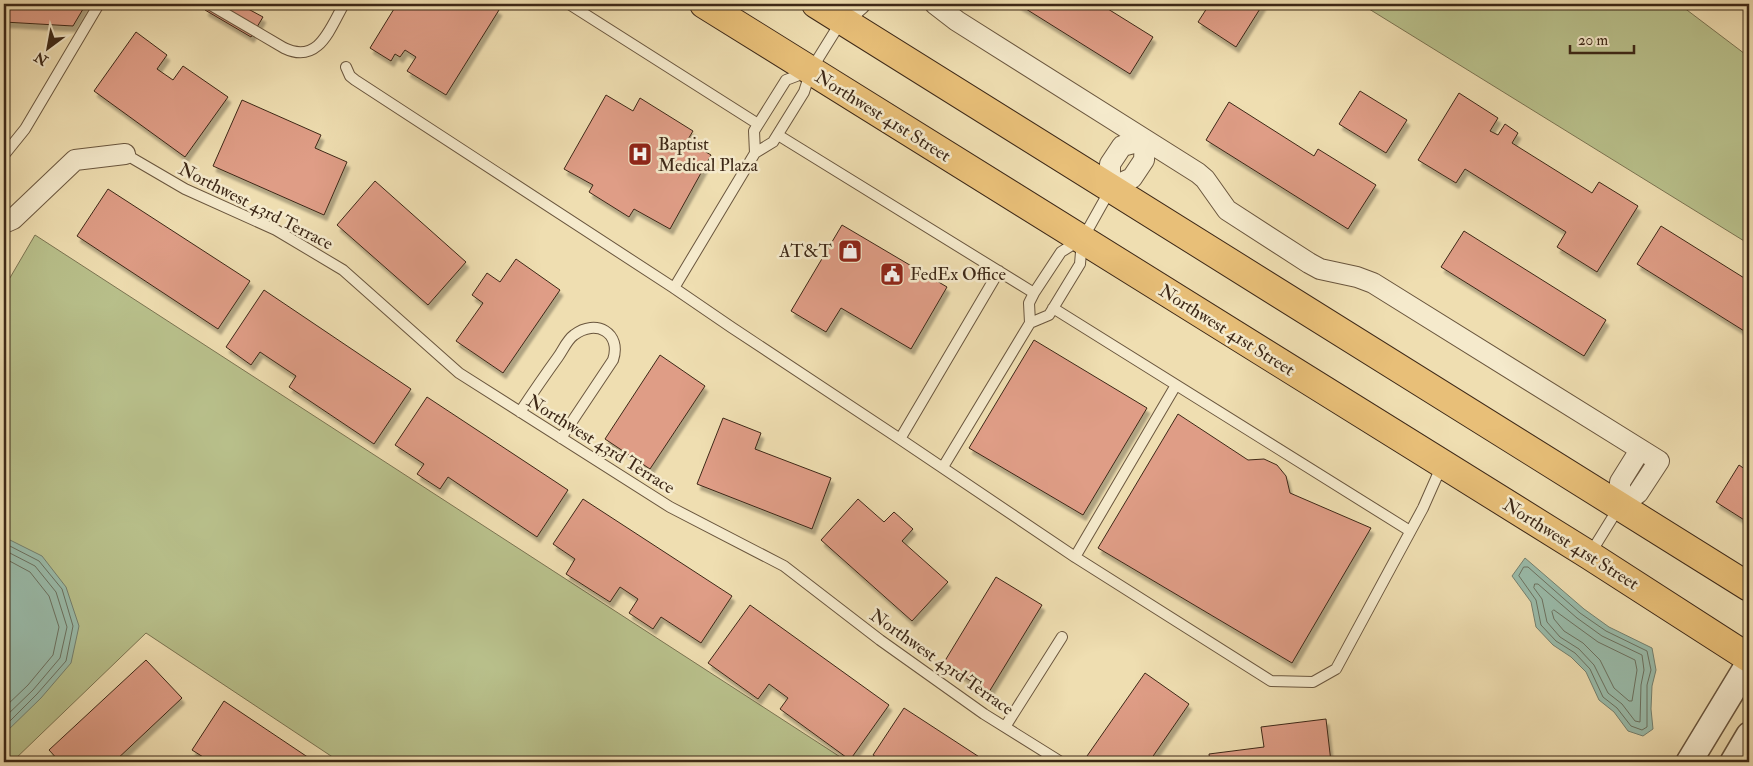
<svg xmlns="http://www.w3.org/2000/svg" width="1753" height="766" viewBox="0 0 1753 766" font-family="'IM FELL Double Pica',serif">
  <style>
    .green { fill: #b9c18c; stroke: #7b7452 }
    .water { fill: #9abcab; stroke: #758170 }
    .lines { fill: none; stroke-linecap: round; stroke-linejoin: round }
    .shore { stroke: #6c7261; stroke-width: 1 }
    .building { fill: #df9d86; stroke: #3d2817; filter: url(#shadow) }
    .service-casing { stroke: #6a563e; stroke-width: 12 }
    .minor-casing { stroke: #6a563e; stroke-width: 22 }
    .tertiary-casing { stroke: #6a563e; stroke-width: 28 }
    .primary-casing { stroke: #3d2817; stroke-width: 30 }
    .service { stroke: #f5eacc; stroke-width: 10 }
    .minor { stroke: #f5eacc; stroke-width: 20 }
    .tertiary { stroke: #f5eacc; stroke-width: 25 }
    .primary { stroke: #e8bf78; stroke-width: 28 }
    .labels { text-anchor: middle; stroke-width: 5; stroke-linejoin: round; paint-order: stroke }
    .street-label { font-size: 18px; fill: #3d2817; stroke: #f5eacc }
    .poi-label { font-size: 18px; fill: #3d2817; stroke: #f5eacc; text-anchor: start }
  </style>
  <defs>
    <filter id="shadow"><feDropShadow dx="3" dy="5.5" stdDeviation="1" flood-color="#0004"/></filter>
  </defs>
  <rect width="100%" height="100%" fill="#efdeb1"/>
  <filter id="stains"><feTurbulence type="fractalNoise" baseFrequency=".004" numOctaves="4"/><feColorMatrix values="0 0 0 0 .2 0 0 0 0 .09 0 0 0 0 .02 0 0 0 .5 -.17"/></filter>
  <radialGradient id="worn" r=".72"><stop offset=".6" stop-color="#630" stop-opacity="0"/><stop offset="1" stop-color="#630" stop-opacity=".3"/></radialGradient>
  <path class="green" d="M 1361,4 L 1679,4 L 1749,57 L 1749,244 Z
    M 35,235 L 848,762 L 340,762 L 146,633 L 12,762 L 4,762 L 4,288 Z"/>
  <path class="water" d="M 4,537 L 42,556 L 66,587 L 79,626 L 71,663 L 41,698 L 4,734 Z
    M 1525,558 L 1584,609 L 1609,627 L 1652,648 L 1656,670 L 1652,686 L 1651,709 L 1653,729 L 1643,736 L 1628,731 L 1614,712 L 1599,700 L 1586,672 L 1571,657 L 1553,645 L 1536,627 L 1531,602 L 1512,576 Z"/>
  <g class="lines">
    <path class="shore" d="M 4,543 L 39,561 L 62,589 L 73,626 L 66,661 L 37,694 L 4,727
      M 4,550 L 35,566 L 56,592 L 67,627 L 60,658 L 33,690 L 4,718
      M 4,558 L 30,572 L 49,596 L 59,627 L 53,655 L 28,685 L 4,708
      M 1524,567 L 1528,567 L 1580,613 L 1606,631 L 1647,651 L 1651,670 L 1647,685 L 1647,727 L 1642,730 L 1631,726 L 1617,708 L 1603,697 L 1590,669 L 1575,653 L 1556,641 L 1541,625 L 1536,600 L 1519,576 Z
      M 1535,584 L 1538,584 L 1577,618 L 1602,636 L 1642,655 L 1644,670 L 1641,685 L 1640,722 L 1635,721 L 1622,704 L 1608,693 L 1594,665 L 1579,649 L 1560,637 L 1547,622 L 1542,599 L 1534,588 Z
      M 1554,610 L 1598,642 L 1635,660 L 1637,670 L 1632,701 L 1629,701 L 1614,688 L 1600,660 L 1583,643 L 1564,631 L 1554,619 L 1552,612 Z"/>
  </g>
  <path class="building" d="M 4,4 L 86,4 L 73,26 L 4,22 Z
    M 209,4 L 239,4 L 263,17 L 251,37 L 205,10 Z
    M 397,4 L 488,4 L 499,10 L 446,95 L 407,71 L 416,57 L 405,50 L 400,57 L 395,54 L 391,61 L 370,48 Z
    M 1018,4 L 1100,4 L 1153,37 L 1130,74 Z
    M 1201,4 L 1263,4 L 1236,47 L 1198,22 L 1207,8 Z
    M 136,32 L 167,55 L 157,69 L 173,80 L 183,66 L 228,97 L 185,157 L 94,91 Z
    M 1360,91 L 1407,120 L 1386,153 L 1339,124 Z
    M 1459,93 L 1498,118 L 1490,131 L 1498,135 L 1505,124 L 1518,133 L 1512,143 L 1592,193 L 1599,182 L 1638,206 L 1597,272 L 1557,247 L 1566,232 L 1465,169 L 1456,183 L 1418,160 Z
    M 606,95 L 633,111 L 640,98 L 693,131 L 687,141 L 711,155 L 670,229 L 634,209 L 629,217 L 589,192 L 593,185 L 564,169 Z
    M 242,100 L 321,135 L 315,148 L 347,162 L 324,215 L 213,166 Z
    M 1229,102 L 1314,156 L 1318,149 L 1376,185 L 1348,229 L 1206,140 Z
    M 375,181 L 466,262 L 428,305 L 337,225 Z
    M 108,189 L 250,281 L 218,329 L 77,236 Z
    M 842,225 L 947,287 L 911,349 L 841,308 L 826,332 L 791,311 Z
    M 1661,226 L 1749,281 L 1749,334 L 1637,264 Z
    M 1464,231 L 1606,320 L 1584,356 L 1441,267 Z
    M 516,259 L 560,290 L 503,373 L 456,341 L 483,303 L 472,295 L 487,273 L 500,282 Z
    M 264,290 L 411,389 L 374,444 L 289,387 L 296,376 L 260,352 L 251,365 L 226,347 Z
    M 1034,340 L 1147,408 L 1083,515 L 969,448 Z
    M 660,355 L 705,386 L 650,469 L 605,439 Z
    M 427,397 L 568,490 L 537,537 L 448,477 L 440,489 L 417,474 L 424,464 L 395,445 Z
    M 1178,414 L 1248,460 L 1264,459 L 1277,465 L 1286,476 L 1290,493 L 1371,528 L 1292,663 L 1098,548 Z
    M 723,418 L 761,433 L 755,449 L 831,478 L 812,529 L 697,484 Z
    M 1739,465 L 1749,472 L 1749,523 L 1716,502 Z
    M 583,499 L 732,596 L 701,643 L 661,617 L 653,629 L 629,613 L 638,599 L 620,587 L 610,602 L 566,574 L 575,559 L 553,544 Z
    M 858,499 L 884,522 L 894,512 L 913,529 L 902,541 L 948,582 L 912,621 L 821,540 Z
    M 996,577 L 1042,605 L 989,692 L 943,664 Z
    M 750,605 L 889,705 L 850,760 L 780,709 L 788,698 L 769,684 L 758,699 L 708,663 Z
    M 146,660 L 182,698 L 114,762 L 60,762 L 49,750 Z
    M 1145,673 L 1189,704 L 1149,762 L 1096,762 L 1087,756 Z
    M 224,701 L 315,762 L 211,762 L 192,750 Z
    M 904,708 L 987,762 L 884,762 L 873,755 Z
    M 1326,719 L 1331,762 L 1210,762 L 1209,754 L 1264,747 L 1261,727 Z"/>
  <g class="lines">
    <g class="service-casing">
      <path id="service" d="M 209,4 L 284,48 C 319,65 330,28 344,4
        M 569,4 L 758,124
        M 346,67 L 350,76 L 355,80 L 674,288 L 731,327 L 900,439
        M 778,135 L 1034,293
        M 755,153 L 754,131 L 786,80 L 807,72
        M 125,154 L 185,189 L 276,230 L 343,270 L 459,373 L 670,507 L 784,566 L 880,640 L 984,714 L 1061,762
        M 4,155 L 25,129 L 99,4
        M 999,271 L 900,439 L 1075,557 L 1271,681 L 1313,682 L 1336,669 L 1423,508 L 1442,465
        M 674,288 L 755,153 L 773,142 L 804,92 L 811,70 L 842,20
        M 1053,308 L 1410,531
        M 1030,323 L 1049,315 L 1080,264 L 1082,240 L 1110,190
        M 520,412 C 532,394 545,375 558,357 C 563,350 567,340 574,335 C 596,318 622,333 613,360 L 561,438
        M 943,467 L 1030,323 L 1029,303 L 1034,293 L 1061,252 L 1080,240
        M 1590,554 L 1619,507
        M 1075,557 L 1176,385
        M 1005,727 L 1062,637"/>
    </g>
    <g class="minor-casing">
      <path id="minor" d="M 935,4 L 957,21 L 1198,173 L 1205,179 L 1227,210 L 1309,263 L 1320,269 L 1357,277 L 1373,283 L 1659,461 L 1638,493 L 1620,506
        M 842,20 L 860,4
        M 1145,140 L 1144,160 L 1132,178 L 1110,188 L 1110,164 L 1122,146 Z
        M 4,223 L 13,219 L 75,160 L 125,154
        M 1620,506 L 1620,482 L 1640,450"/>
    </g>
    <g class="tertiary-casing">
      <path id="tertiary" d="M 1689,762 L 1749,663
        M 1733,762 L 1749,735"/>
    </g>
    <g class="primary-casing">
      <path id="primary" d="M 704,4 L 1589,555 L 1749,658
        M 816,4 L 1749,587"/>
    </g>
    <use href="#service" class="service"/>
    <use href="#minor" class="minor"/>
    <use href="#tertiary" class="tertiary"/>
    <use href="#primary" class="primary"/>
  </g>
  <defs>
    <g id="hospital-square" transform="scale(1.25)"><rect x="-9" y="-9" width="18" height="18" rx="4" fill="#8f2418" stroke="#f5eacc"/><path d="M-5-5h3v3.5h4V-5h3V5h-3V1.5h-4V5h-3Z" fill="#fff"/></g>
    <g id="shop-square" transform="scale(1.25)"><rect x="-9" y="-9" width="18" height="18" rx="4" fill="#8f2418" stroke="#f5eacc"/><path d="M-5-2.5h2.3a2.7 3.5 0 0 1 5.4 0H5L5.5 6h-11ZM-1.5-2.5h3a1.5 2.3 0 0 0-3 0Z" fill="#fff"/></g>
    <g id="civic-square" transform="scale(1.25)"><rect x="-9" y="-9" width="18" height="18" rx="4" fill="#8f2418" stroke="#f5eacc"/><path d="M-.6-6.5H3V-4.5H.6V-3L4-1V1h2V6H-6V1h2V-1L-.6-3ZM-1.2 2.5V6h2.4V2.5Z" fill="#fff"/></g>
  </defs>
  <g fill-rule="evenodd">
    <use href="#hospital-square" x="640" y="154"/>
    <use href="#shop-square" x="850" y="251"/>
    <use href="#civic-square" x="892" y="274"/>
  </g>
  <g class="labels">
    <g class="street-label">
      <text transform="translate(883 116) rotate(32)" y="6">Northwest 41st Street</text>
      <text transform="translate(256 206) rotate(27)" y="6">Northwest 43rd Terrace</text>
      <text transform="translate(1227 330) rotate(32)" y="6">Northwest 41st Street</text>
      <text transform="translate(601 444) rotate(32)" y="6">Northwest 43rd Terrace</text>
      <text transform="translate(1571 544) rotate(32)" y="6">Northwest 41st Street</text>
      <text transform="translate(942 662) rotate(35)" y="6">Northwest 43rd Terrace</text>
    </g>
    <g class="poi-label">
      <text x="658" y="150">Baptist<tspan x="658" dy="21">Medical Plaza</tspan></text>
      <text x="832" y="257" text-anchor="end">AT&amp;T</text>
      <text x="910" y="280">FedEx Office</text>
    </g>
  </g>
  <rect width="1753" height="766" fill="none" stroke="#efdeb1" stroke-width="20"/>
  <rect x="5" y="5" width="1743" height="756" fill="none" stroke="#3d2817" stroke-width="2.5"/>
  <rect x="10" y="10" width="1733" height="746" fill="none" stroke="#3d2817"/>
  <g transform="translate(48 48) rotate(212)" stroke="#f5eacc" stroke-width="4" paint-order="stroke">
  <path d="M0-4L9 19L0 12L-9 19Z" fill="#3d2817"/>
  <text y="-8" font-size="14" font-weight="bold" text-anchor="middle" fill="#3d2817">N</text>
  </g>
  <path d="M1570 45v8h64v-8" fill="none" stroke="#3d2817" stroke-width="2.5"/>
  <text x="1578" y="45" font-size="15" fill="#3d2817" stroke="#f5eacc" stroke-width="4" paint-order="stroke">20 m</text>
  <rect width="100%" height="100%" filter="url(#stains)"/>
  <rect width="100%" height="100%" fill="url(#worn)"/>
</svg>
